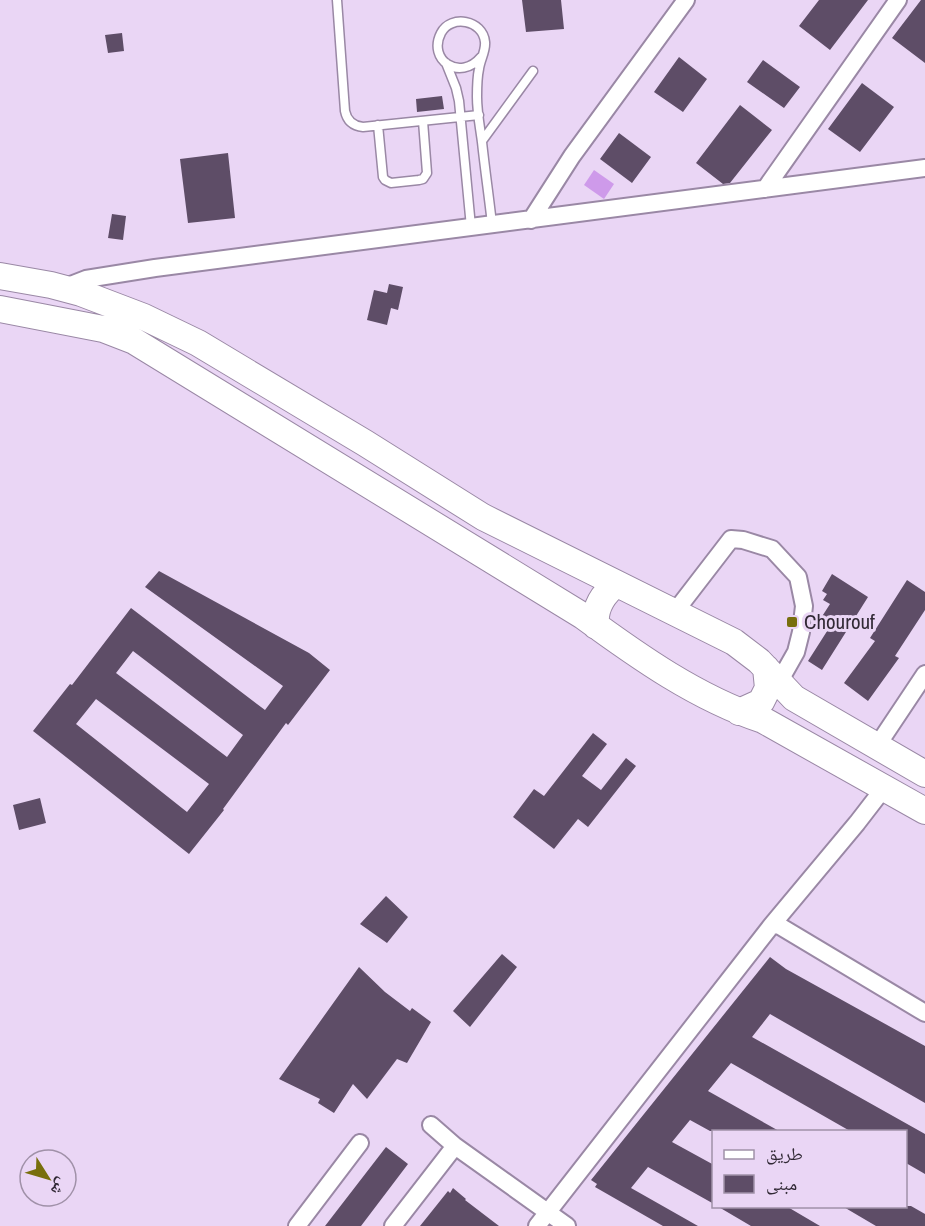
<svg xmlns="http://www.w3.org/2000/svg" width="925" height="1226" viewBox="0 0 925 1226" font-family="'Archivo Narrow','Noto Naskh Arabic',sans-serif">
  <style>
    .water { fill: #ce9aea }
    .building { fill: #5e4d67; fill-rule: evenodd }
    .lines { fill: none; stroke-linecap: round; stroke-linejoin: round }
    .lane-casing { stroke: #9a88a5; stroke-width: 11 }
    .street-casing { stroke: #9a88a5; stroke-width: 20 }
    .primary-casing { stroke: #9a88a5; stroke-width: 28 }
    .lane { stroke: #fff; stroke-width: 8 }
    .street { stroke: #fff; stroke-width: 16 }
    .primary { stroke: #fff; stroke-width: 26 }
    .poi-dot { fill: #786f0d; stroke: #ead6f5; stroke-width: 2 }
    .labels { text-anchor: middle; stroke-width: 6; stroke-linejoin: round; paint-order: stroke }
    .poi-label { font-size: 21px; fill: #312935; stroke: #ead6f5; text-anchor: start }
  </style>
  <rect width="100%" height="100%" fill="#ead6f5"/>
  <path class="water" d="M 594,170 L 614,184 L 604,199 L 584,185 Z"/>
  <path class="building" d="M 522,0 L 561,0 L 564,29 L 526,32 Z
    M 819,0 L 868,0 L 830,50 L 799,26 Z
    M 921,0 L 925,0 L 925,63 L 892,38 Z
    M 122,33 L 124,51 L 108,53 L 105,35 Z
    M 679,57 L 707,79 L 683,112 L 654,92 Z
    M 763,60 L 800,87 L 784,108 L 747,82 Z
    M 862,83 L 894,107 L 860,152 L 828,129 Z
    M 442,96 L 444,109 L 417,112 L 416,99 Z
    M 740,105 L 772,130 L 730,183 L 723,184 L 696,163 Z
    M 619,133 L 651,157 L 632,183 L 600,159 Z
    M 228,153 L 235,218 L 188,223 L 180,159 Z
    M 112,214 L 126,216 L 123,240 L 108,238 Z
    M 389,284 L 403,287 L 398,310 L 391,308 L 387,325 L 367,320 L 374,290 L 387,293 Z
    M 159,571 L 309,653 L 330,670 L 288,725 L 286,723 L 223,809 L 224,810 L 189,854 L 33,731 L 70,684 L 72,685 L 131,608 L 265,710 L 283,686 L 145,587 ZM 133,651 L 243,735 L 227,757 L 116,673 ZM 96,699 L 209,784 L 187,812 L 76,724 Z
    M 832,574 L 868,597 L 822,670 L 808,661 L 831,625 L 821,618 L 830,604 L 823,600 L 827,594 L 822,591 Z
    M 907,580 L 925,592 L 925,610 L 895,656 L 899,658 L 868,701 L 844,683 L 875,641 L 870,638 Z
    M 593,733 L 607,744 L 582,776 L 601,790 L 626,758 L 636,766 L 588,827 L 578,819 L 554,849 L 513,817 L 534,789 L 544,796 Z
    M 40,798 L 46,823 L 19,830 L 13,805 Z
    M 386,896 L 408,917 L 387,943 L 360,924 Z
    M 502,954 L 517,967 L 470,1027 L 453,1011 Z
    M 770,957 L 786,969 L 925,1046 L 925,1103 L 770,1014 L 752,1037 L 925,1134 L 925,1174 L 906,1163 L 906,1131 L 850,1131 L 731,1063 L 708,1091 L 779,1131 L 710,1131 L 690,1120 L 672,1142 L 714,1165 L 714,1204 L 648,1167 L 631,1188 L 698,1226 L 663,1226 L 595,1187 L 597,1184 L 591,1180 Z
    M 359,967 L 385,992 L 410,1011 L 412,1008 L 431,1022 L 407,1063 L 397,1059 L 367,1099 L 353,1084 L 334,1113 L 318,1103 L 320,1099 L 279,1079 Z
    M 386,1147 L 408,1164 L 361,1226 L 325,1226 Z
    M 453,1188 L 466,1199 L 465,1200 L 499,1226 L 420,1226 L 448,1191 L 450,1193 Z
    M 717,1206 L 786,1206 L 820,1226 L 751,1226 Z
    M 842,1206 L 911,1206 L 925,1214 L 925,1226 L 876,1226 Z"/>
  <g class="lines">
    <g class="lane-casing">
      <path id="lane" d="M 337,0 L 345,111 C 347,121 353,126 363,127 L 479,115
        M 481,57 C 460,82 427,60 441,33 C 451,14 483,20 485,42 C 486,51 480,60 479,69 C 477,78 477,87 477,97 C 477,112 480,127 482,142 C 485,170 489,197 492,224
        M 446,63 L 456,88 L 459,101 L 471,227
        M 378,125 L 383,177 L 385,180 L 391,183 L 419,180 L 423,179 L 427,173 L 423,121
        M 482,141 L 533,71"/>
    </g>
    <g class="street-casing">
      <path id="street" d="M 765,189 L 898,0
        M 531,220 L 572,156 L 686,0
        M 63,288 L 86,279 L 155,268 L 925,168
        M 674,613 L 731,539 L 743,540 L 772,549 L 798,577 L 804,606 L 801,632 L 796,652 L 779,682
        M 877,746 L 925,674
        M 771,926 L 778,925 L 925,1013
        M 431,1125 L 455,1146 L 567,1226
        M 297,1226 L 360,1143
        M 393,1226 L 455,1146
        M 537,1226 L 771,926 L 857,823 L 884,788"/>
    </g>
    <g class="primary-casing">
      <path id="primary" d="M 0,276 L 51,285 L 81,293 L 144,317 L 198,343 L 365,443 L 483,517 L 734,642 L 759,661 L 794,698 L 925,774
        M 0,309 L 103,329 L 134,341 L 583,616 C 639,657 697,698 763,720 L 925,811
        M 596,626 C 594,609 602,595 616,584
        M 739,712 L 761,702 L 768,688 L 766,668"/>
    </g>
    <use href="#lane" class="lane"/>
    <use href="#street" class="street"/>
    <use href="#primary" class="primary"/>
  </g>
  <rect class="poi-dot" x="786" y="616" width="12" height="12" rx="3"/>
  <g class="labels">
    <g class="poi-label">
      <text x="804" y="629">Chourouf</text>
    </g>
  </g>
  <rect x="712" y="1130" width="195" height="78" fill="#ead6f5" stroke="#a091a8" stroke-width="1.5"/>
  <rect x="724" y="1150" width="30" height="9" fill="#ffffff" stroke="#a091a8" stroke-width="1.5"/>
  <text x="766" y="1160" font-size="18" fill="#312935">طريق</text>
  <rect x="724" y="1175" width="30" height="18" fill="#5e4d67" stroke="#a091a8" stroke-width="1.5"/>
  <text x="766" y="1190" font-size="18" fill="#312935">مبنى</text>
  <g transform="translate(48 1178) rotate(127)"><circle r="28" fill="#ead6f5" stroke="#a091a8" stroke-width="1.5"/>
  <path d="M0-4.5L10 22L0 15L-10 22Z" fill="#786f0d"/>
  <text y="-9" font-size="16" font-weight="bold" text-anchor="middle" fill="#312935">ش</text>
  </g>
</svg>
